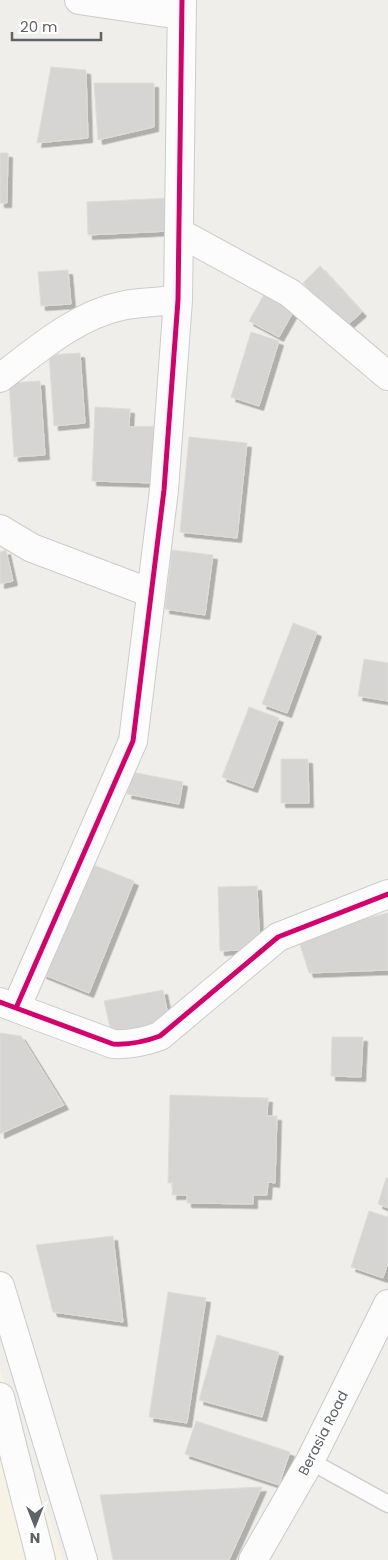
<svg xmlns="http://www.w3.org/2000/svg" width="388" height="1560" viewBox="0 0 388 1560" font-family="Poppins,sans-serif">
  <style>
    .commercial { fill: #f7f3e4 }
    .building { fill: #d6d5d3; stroke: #deddd9; filter: url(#shadow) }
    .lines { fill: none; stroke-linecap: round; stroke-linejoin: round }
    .lane-casing { stroke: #cbcccc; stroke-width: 19 }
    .street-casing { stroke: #cbcccc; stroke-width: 30 }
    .secondary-casing { stroke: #cacacb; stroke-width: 30 }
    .lane { stroke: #fdfcfc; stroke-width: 16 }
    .street { stroke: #fdfcfc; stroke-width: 28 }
    .secondary { stroke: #fdfcfc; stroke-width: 28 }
    .cycleway-casing { stroke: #fff; stroke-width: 8 }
    .cycleway { stroke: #d6006c; stroke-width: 5 }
    .labels { text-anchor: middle; stroke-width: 4.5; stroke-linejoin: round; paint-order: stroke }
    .street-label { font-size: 14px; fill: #5f6368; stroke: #fff }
  </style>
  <defs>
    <filter id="shadow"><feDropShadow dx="4.5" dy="4.5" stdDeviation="0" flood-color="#0004"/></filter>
  </defs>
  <rect width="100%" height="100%" fill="#efeeea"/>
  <path class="commercial" d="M 0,1369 L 63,1560 L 0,1560 Z"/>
  <path class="building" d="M 51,67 L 86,70 L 88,138 L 37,143 Z
    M 94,83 L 154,83 L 154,127 L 98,140 Z
    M 0,153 L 8,153 L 7,203 L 0,203 Z
    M 169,198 L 170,231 L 88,235 L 87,202 Z
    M 320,266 L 362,312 L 344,328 L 303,283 Z
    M 68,270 L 71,304 L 41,306 L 38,272 Z
    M 266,291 L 296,307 L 279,337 L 249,321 Z
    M 251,332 L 279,341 L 259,406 L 231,397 Z
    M 80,353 L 85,423 L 54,426 L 49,355 Z
    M 40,381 L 45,455 L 14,457 L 9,383 Z
    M 95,407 L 130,409 L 129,427 L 158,426 L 155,483 L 92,481 Z
    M 189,437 L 247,443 L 237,538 L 180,532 Z
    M 6,550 L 13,581 L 0,584 L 0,552 Z
    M 172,550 L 213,555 L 205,615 L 165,609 Z
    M 293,623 L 317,632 L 287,713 L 262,704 Z
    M 364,659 L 388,663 L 388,701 L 358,696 Z
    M 249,707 L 279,718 L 253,788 L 222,777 Z
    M 281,759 L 308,759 L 309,803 L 281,803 Z
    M 132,772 L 183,782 L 179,804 L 127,794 Z
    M 86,862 L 134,881 L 89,993 L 42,974 Z
    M 257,886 L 260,949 L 220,951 L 218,887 Z
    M 388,913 L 388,970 L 309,973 L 297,935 Z
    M 163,990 L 170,1025 L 112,1036 L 104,1001 Z
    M 0,1033 L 21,1036 L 64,1105 L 0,1134 Z
    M 332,1037 L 363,1037 L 361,1077 L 331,1076 Z
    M 170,1095 L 268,1098 L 267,1116 L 277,1116 L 275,1183 L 268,1182 L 267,1195 L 253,1195 L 253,1204 L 187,1203 L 187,1195 L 172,1195 L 173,1183 L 168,1183 Z
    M 386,1178 L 388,1178 L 388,1208 L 378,1204 Z
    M 369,1211 L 388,1217 L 388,1263 L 383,1278 L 351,1267 Z
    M 113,1236 L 123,1322 L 53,1312 L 36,1245 Z
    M 168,1292 L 206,1298 L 187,1423 L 149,1417 Z
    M 217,1335 L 279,1352 L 262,1417 L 199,1400 Z
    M 196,1421 L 290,1452 L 279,1485 L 185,1454 Z
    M 262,1487 L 229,1560 L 113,1560 L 100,1495 Z"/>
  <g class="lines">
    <g class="lane-casing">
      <path id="lane" d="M 310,1461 L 388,1504"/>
    </g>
    <g class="street-casing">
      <path id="street" d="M 79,0 L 180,15
        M 180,233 L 290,293 L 388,376
        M 0,378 C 36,351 75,316 121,306 C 139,302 159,302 178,300
        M 0,529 L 32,548 L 151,593
        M 0,1002 L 16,1008 L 133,741 L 164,490 L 178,300 L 182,0
        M 16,1008 L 113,1044 C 131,1045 144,1042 160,1036 L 278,937 L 388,894"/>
    </g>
    <g class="secondary-casing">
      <path id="secondary" d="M 0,1286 L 83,1560
        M 0,1397 L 41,1560
        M 253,1560 L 310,1461 L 388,1304"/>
    </g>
    <use href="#lane" class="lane"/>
    <use href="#street" class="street"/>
    <use href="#secondary" class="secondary"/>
    <g class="cycleway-casing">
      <path id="cycleway" d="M 0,1002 L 16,1008 L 133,741 L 164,490 L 178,300 L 182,0
        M 16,1008 L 113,1044 C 131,1045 144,1042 160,1036 L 278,937 L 388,894"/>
    </g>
    <use href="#cycleway" class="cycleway"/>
  </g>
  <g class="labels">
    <g class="street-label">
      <text transform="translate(323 1433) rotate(-63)" y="5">Berasia Road</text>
    </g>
  </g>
  <g transform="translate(35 1525) rotate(180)" stroke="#ffffff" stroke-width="4" paint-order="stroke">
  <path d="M0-4L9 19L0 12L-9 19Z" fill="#5f6368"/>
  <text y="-8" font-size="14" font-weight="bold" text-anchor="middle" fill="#5f6368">N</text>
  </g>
  <path d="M12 32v8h89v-8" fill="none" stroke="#5f6368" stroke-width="2.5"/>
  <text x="20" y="32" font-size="15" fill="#5f6368" stroke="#ffffff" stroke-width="4" paint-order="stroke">20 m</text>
</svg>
